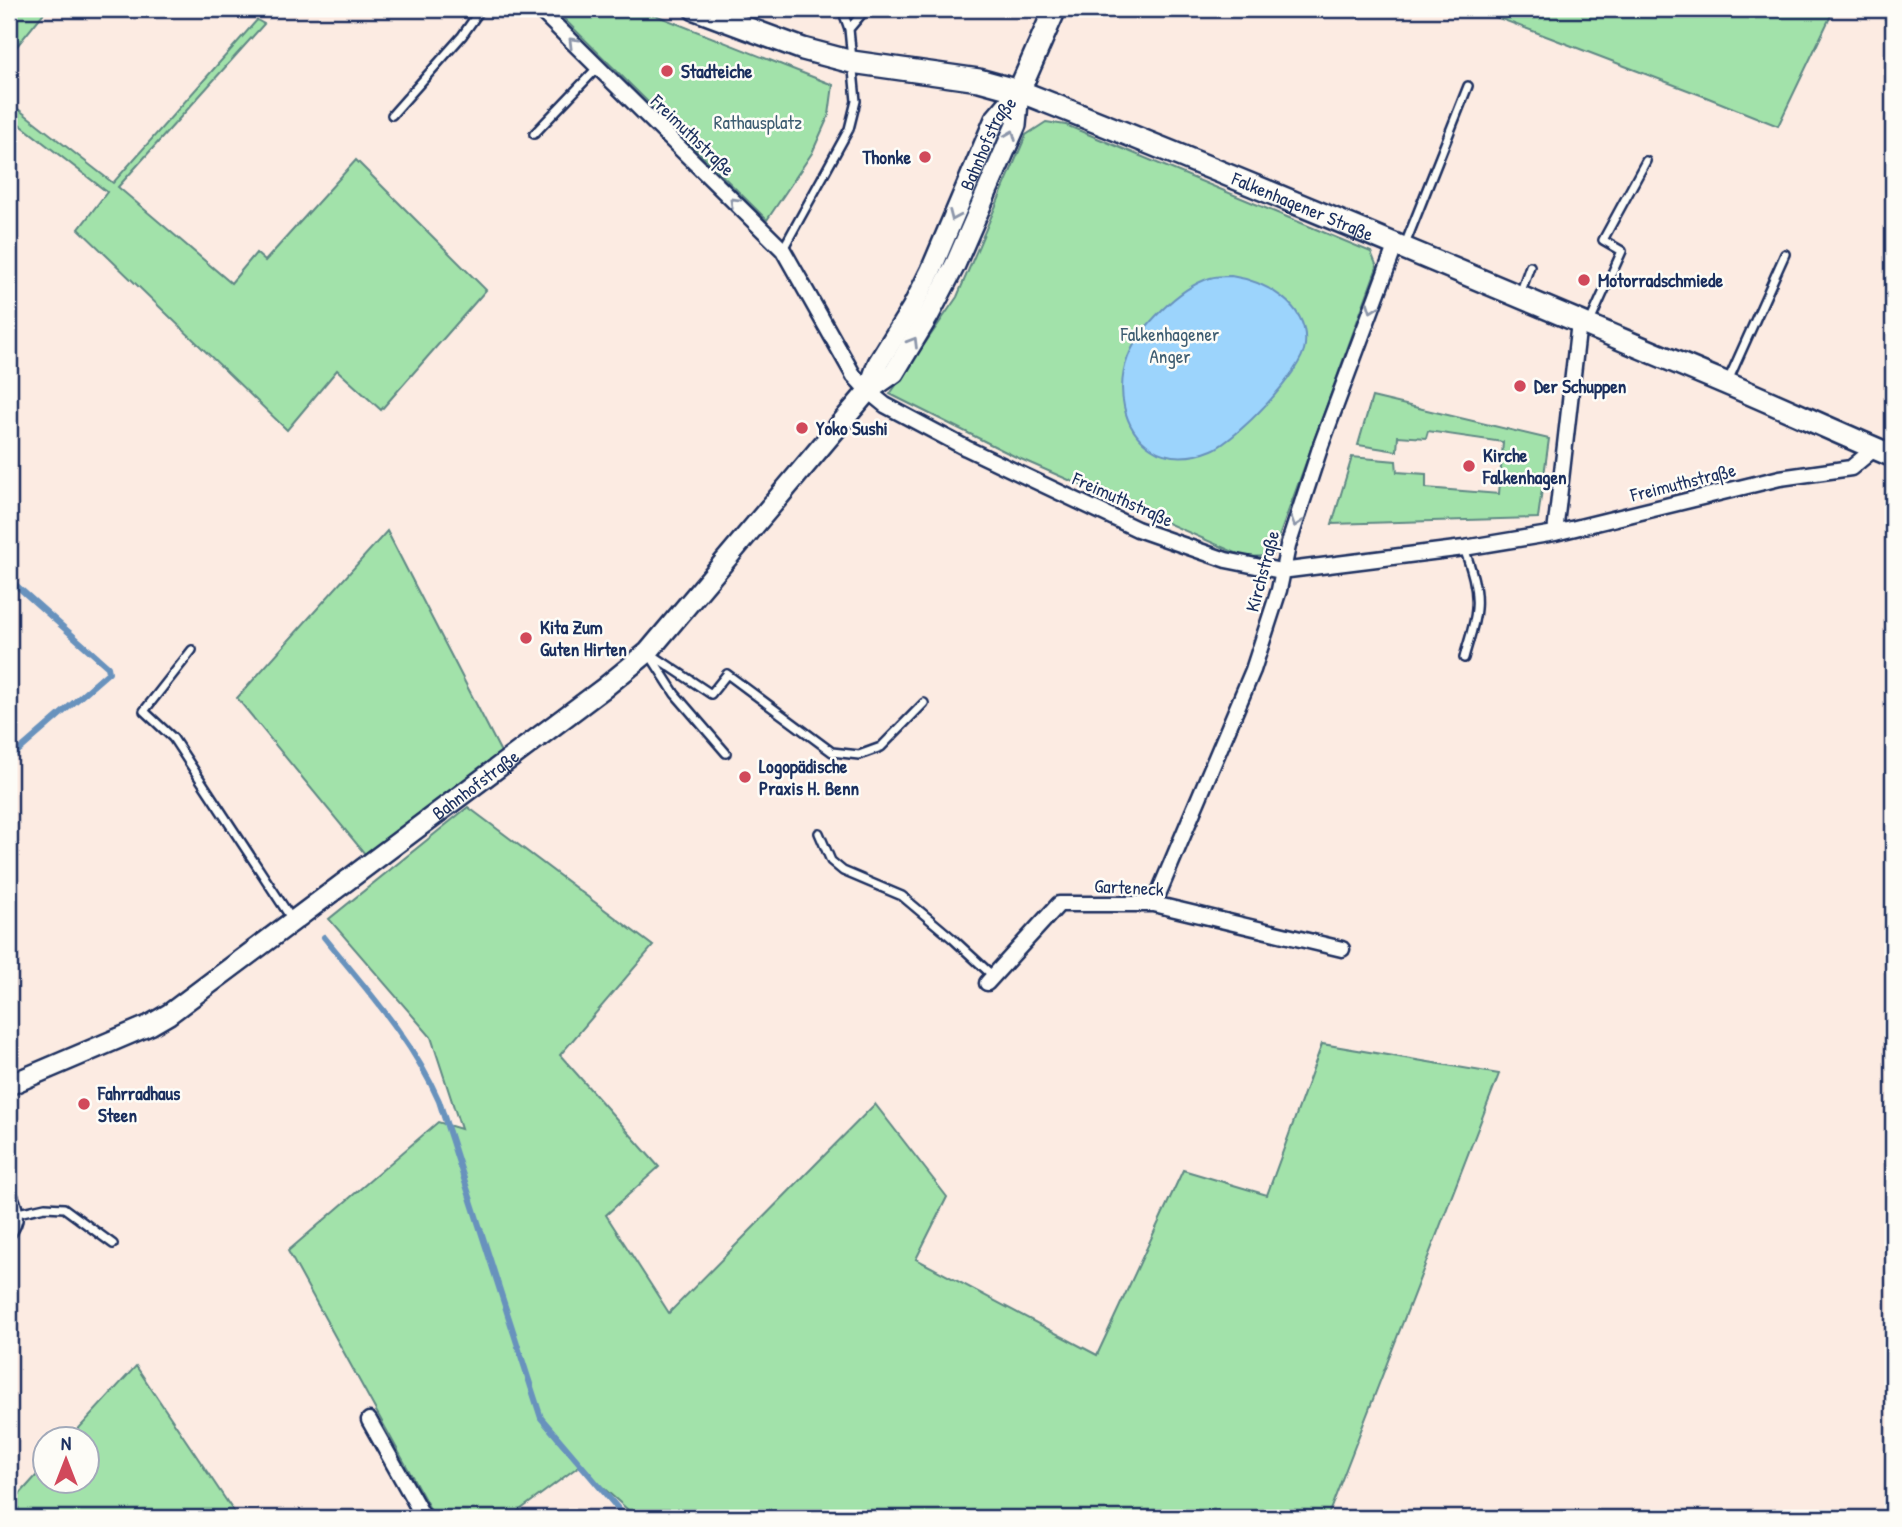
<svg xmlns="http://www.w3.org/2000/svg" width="1902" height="1527" viewBox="0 0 1902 1527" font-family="'Patrick Hand',sans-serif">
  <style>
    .green { fill: #a2e2aa; stroke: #5e8884; stroke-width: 2 }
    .water { fill: #9cd4fc; stroke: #6892bd; stroke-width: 2 }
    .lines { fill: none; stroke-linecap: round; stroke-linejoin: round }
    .stream { stroke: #6892bd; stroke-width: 6 }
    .service-casing { stroke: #1b2f5e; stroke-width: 12 }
    .minor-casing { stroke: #1b2f5e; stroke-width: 19 }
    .tertiary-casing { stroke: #1b2f5e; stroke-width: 24 }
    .secondary-casing { stroke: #1b2f5e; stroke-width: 26 }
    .service { stroke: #fdfcf7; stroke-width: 7 }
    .minor { stroke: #fdfcf7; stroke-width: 14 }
    .tertiary { stroke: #fdfcf7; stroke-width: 19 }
    .secondary { stroke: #fdfcf7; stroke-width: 21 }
    .oneway { stroke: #8c96aa }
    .poi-dot { fill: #d1495b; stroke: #fdfcf7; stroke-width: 2.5 }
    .labels { text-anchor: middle; stroke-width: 5; stroke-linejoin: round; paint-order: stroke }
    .poi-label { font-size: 19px; font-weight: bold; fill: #1b2f5e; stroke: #fdfcf7; text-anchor: start }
    .park-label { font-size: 19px; fill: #3d5c71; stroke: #fdfcf7 }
    .street-label { font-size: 19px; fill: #1b2f5e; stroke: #fdfcf7 }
  </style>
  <rect width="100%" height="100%" fill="#fcebe2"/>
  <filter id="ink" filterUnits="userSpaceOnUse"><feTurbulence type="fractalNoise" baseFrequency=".0143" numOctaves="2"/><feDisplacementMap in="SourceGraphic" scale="14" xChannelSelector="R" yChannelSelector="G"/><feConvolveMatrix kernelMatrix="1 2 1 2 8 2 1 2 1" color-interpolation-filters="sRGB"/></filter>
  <g filter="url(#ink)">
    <path class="green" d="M 9,9 L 47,9 L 9,56 Z
      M 554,9 L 640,9 L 833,85 L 829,115 L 812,153 L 767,220 Z
      M 1475,9 L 1834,9 L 1778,126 L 1706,97 Z
      M 257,20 L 264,24 L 118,187 L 231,283 L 256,253 L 265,261 L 356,160 L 486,290 L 381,410 L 337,370 L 287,430 L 79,229 L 107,192 L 9,116 L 9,102 L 113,183 Z
      M 1046,122 L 1066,125 L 1371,252 L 1377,267 L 1272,556 L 1245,557 L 1014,456 L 890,394 L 957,297 L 1026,135 Z
      M 1372,397 L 1549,439 L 1538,518 L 1332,524 L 1352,457 L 1396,461 L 1397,472 L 1426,474 L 1426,488 L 1499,494 L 1503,442 L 1428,431 L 1426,438 L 1398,436 L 1397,451 L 1358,445 Z
      M 387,531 L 504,758 L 369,859 L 237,698 Z
      M 468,807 L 653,946 L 560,1055 L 659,1167 L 606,1215 L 669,1313 L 875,1104 L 947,1197 L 916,1259 L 1097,1355 L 1183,1170 L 1267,1195 L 1322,1044 L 1499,1074 L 1327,1518 L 637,1518 L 579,1466 L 509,1518 L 435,1518 L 288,1251 L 438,1122 L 461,1129 L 431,1037 L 329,919 Z
      M 136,1366 L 238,1518 L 9,1518 L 9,1506 L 45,1466 L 46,1482 L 88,1482 L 88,1440 L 69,1439 Z"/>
    <path class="water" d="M 1231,276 C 1265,281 1309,305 1305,345 C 1303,372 1236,440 1212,450 C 1193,458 1168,460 1151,448 C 1122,429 1116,388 1128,357 C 1140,327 1179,288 1210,278 C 1216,276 1224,276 1231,276 Z"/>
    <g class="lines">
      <path class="stream" d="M 9,579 L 108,667 L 109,672 L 9,759
        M 324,937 C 366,989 412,1039 439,1101 L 541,1418 L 626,1518"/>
      <g class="service-casing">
        <path id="service" d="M 849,29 L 866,9
          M 392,115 L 462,36 L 481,9
          M 534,134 L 598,67
          M 1404,247 L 1468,86
          M 783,249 L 849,129 L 856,101 L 849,29 L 842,9
          M 1520,294 L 1530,266
          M 1590,322 L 1622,251 L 1603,240 L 1646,161
          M 1727,383 L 1785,254
          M 192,650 L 144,711 L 173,738 L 293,921
          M 1464,658 C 1468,642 1475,625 1476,609 C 1478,588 1471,568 1464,548
          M 726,753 L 675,694 L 648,652 L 711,694 L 727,674 L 832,752 L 859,755 L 881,747 L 924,703
          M 819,833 L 831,861 L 843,871 L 902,896 L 953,939 L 993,976
          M 9,1186 C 18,1204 25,1219 9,1237
          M 18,1213 L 45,1207 L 64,1208 L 113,1244"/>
      </g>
      <g class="minor-casing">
        <path id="minor" d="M 539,9 L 783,250 L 854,376 L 868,391 L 885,405 L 966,448 L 1137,529 L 1226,560 L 1281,571 L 1464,548 L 1555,533 L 1780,478 L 1851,468 L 1875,448
          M 1555,533 L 1579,322
          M 1154,904 L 1253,670 L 1279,590 L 1288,546 L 1321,445 L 1396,244
          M 987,983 L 1059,904 L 1154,904 L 1342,949
          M 369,1420 L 424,1518"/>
      </g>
      <g class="tertiary-casing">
        <g id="tertiary">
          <path id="s1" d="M 868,391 L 878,363 L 912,308 L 931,270 L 995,119 L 1019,91"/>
          <path id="s2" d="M 9,1085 L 150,1025 L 169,1014 L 604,688 L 648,652 L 868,391 L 894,373 L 929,315 L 955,265 L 1016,125 L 1019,91"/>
        </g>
      </g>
      <g class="secondary-casing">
        <g id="secondary">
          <path id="s3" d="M 695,9 L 803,49 L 852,62 L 979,80 L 1019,91 C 1255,184 1489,284 1723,382 C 1780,406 1836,432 1893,456"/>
          <path d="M 1019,91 L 1055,9"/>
        </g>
      </g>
      <use href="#service" class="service"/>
      <use href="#minor" class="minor"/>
      <use href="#tertiary" class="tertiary"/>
      <use href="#secondary" class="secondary"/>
    </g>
    <defs><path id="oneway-chevron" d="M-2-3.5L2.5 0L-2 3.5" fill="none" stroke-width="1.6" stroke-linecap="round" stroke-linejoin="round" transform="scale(1.75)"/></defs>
    <g class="oneway">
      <use href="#oneway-chevron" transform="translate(573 42) rotate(-135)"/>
      <use href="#oneway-chevron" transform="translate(1011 135) rotate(-68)"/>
      <use href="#oneway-chevron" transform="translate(734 202) rotate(-136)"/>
      <use href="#oneway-chevron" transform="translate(954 216) rotate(113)"/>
      <use href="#oneway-chevron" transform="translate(1372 308) rotate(110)"/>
      <use href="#oneway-chevron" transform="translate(913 342) rotate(-59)"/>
      <use href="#oneway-chevron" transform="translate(1296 522) rotate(108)"/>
    </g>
  </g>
  <g class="poi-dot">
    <circle cx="667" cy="71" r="7"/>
    <circle cx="925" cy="157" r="7"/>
    <circle cx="1584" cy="280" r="7"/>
    <circle cx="1520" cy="386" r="7"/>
    <circle cx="802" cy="428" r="7"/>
    <circle cx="1469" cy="466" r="7"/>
    <circle cx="526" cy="638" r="7"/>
    <circle cx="745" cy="777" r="7"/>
    <circle cx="84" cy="1104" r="7"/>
  </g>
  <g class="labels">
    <g class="poi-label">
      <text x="681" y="78">Stadteiche</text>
      <text x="911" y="164" text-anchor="end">Thonke</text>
      <text x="1598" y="287">Motorradschmiede</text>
      <text x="1534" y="393">Der Schuppen</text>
      <text x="816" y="435">Yoko Sushi</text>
      <text x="1483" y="462">Kirche<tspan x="1483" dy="22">Falkenhagen</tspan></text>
      <text x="540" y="634">Kita Zum<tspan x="540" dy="22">Guten Hirten</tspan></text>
      <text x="759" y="773">Logopädische<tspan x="759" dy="22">Praxis H. Benn</tspan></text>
      <text x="98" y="1100">Fahrradhaus<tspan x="98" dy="22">Steen</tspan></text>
    </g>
    <g class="park-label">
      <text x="758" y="129">Rathausplatz</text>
      <text x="1170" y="341">Falkenhagener<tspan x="1170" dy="22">Anger</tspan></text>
    </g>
    <g class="street-label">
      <text transform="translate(693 135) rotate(44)" y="7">Freimuthstraße</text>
      <text dy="7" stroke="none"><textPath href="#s1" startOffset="276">Bahnhofstraße</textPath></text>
      <text dy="7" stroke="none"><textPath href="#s3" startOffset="642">Falkenhagener Straße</textPath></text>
      <text transform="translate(1683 482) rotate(-14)" y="7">Freimuthstraße</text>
      <text transform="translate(1123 499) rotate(24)" y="7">Freimuthstraße</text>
      <text transform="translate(1262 571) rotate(-75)" y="7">Kirchstraße</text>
      <text dy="7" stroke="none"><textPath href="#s2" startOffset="558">Bahnhofstraße</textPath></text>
      <text transform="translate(1129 887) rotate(3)" y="7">Garteneck</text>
    </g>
  </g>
  <rect width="1902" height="1527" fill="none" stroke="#fdfcf7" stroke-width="35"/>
  <rect x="18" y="18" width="1867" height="1492" fill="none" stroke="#1b2f5e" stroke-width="2.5" filter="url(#ink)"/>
  <g transform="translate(66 1460)"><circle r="33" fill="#fdfcf7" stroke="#a3aaba" stroke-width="2"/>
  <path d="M0-5L12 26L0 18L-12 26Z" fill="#d1495b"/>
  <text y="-10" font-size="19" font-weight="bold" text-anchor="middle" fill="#1b2f5e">N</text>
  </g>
</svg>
